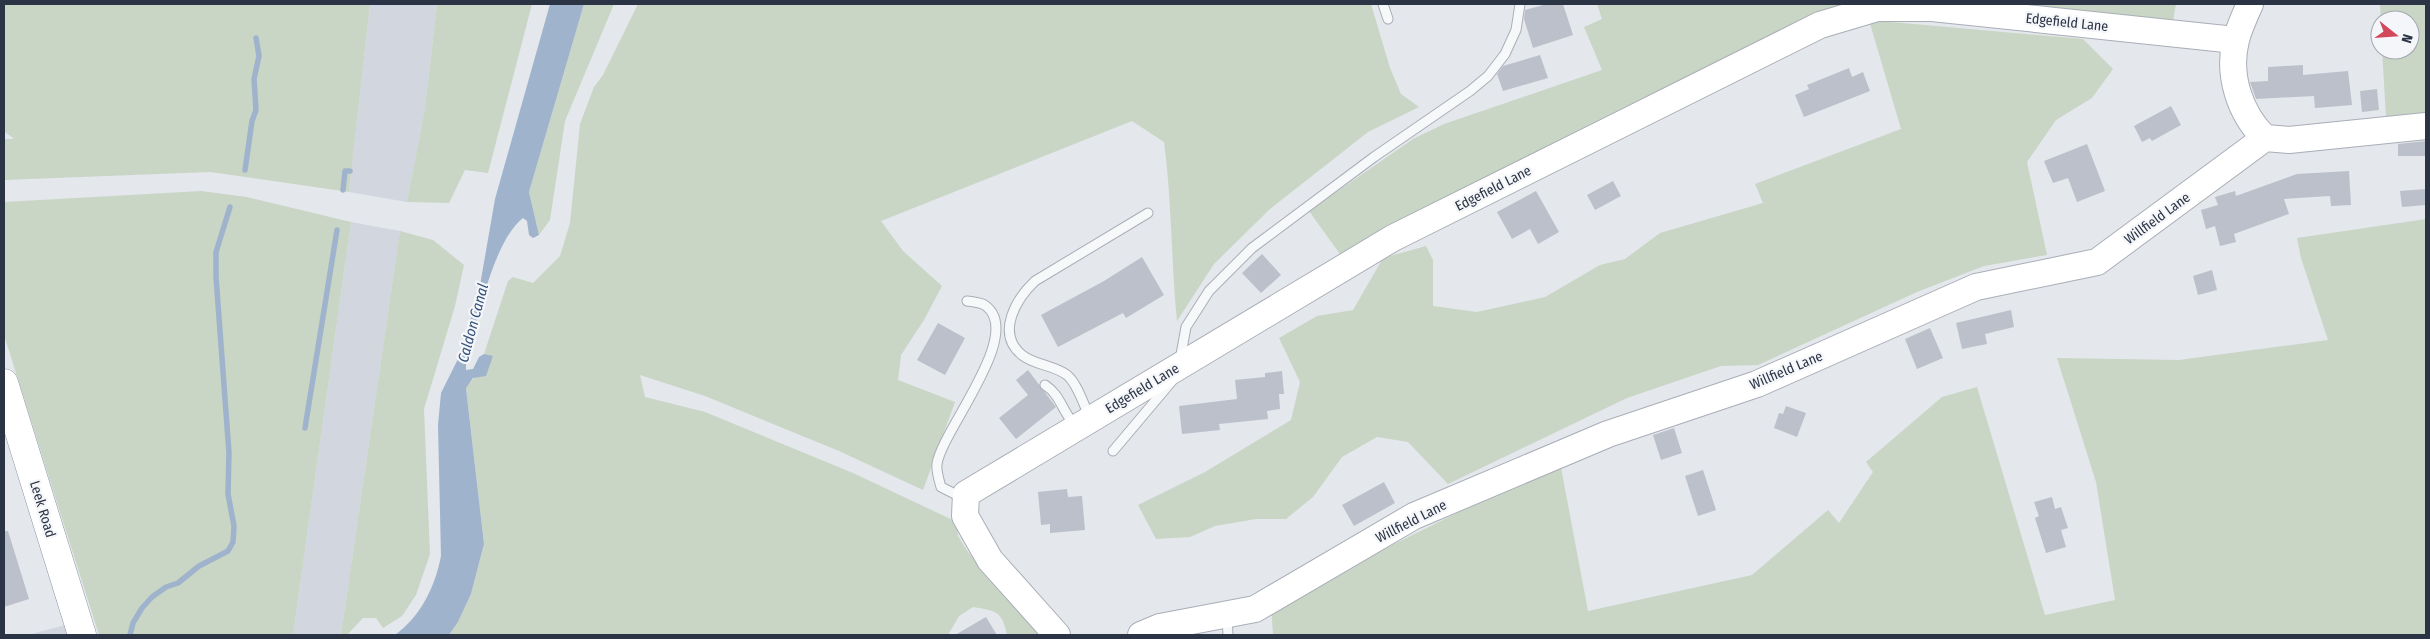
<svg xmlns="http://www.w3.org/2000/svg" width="2430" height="639" viewBox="0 0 2430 639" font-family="'Fira Sans Condensed',sans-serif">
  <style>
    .built { fill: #d2d6de }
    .green { fill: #c9d6c5 }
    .water { fill: #9fb4cc }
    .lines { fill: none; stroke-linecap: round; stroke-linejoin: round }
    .stream { stroke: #9fb4cc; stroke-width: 5.5 }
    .building { fill: #bbc0ca }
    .lane-casing { stroke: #a9aeb7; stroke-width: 11 }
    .secondary-casing { stroke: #a9aeb7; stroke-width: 28 }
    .highway-casing { stroke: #8b94a3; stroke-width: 29 }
    .lane { stroke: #f7f8fa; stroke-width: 9 }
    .secondary { stroke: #fff; stroke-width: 26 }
    .highway { stroke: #fff; stroke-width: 28 }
    .labels { text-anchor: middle; stroke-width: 4.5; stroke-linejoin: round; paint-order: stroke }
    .street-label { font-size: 14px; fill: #2b3445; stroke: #f4f6f9 }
    .water-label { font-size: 15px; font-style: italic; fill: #34527a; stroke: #f4f6f9 }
  </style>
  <rect width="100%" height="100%" fill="#e4e7ec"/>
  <path class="built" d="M 370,4 L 437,4 L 425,108 L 407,202 L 349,192 Z
    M 351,222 L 400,231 L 341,635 L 293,635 Z
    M 65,625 L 68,635 L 28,635 Z"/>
  <path class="green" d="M 4,4 L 370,4 L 349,192 L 210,172 L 4,180 L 4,139 L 14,139 L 4,131 Z
    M 437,4 L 532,4 L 488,173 L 465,170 L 449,203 L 407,202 L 425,108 Z
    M 584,4 L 614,4 L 565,121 L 550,220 L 539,235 L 529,192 Z
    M 638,4 L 1371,4 L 1390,68 L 1401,94 L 1419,107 L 1368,132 L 1270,209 L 1214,264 L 1177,321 C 1171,261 1172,202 1164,142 L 1132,121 L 881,221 L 903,251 L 942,286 L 924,320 L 901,355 L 898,380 L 955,402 L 923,490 L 839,451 L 705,396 L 640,375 L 645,397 L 705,412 L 853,473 L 957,522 L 958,536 L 968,552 L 1039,635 L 1007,635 C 1002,611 997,611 973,607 L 959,616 L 948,635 L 449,635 L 458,622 L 471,594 L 484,544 L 466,387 L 493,357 L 484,354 L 508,281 L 513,277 L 533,283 L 560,256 L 570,223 L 580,124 L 594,87 L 603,75 Z
    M 1597,4 L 1851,4 C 1788,24 1730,55 1671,84 C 1559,138 1449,195 1342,257 L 1309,211 L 1413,139 L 1444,124 L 1602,70 L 1584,27 L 1602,19 Z
    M 1954,4 L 2176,4 L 2173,21 Z
    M 2380,4 L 2426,4 L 2426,114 L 2386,117 L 2382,50 L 2410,50 L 2410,20 L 2381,20 Z
    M 1869,20 L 2083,39 L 2113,69 L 2092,98 L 2056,120 L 2027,162 L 2047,255 L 1984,266 L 1917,292 L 1758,365 L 1721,366 L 1627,398 L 1448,484 L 1408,442 L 1377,437 L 1342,457 L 1313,497 L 1286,519 L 1256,519 L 1215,526 L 1190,537 L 1156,539 L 1138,505 L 1205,472 L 1291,420 L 1300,382 L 1279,338 L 1317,316 L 1353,310 L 1383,258 L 1426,246 L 1433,260 L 1433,306 L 1477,312 L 1545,297 L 1600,265 L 1625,259 L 1660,233 L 1763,203 L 1755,184 L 1901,129 Z
    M 201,191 L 247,197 L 351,222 L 293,635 L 99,635 L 4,335 L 4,202 Z
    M 2426,219 L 2426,635 L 1273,635 L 1271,605 L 1560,462 L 1588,611 L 1752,575 L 1828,510 L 1839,523 L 1873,472 L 1866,462 L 1942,397 L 1977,387 L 2045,615 L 2115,600 L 2096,482 L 2057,358 L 2179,360 L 2328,340 L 2301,258 L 2297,238 Z
    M 400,231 L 433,240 L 464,265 L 455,306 L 424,409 L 430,554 L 416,595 L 402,616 L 383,628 L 376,618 L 363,618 L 347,635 L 341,635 Z"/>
  <path class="water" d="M 550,4 L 584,4 L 529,192 L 539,235 L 533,238 L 529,235 L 527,221 L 523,218 C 493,241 477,323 466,361 L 466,370 L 473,369 L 479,357 L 484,354 L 493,356 L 486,376 L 473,378 L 466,388 L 484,544 L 471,594 L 458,622 L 449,635 L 395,635 C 421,616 435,587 441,556 L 438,425 L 441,393 L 460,355 L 479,291 L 495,199 Z"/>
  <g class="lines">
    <path class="stream" d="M 245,170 L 252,121 L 256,110 L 254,79 L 259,56 L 256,38
      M 343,190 L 345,171 L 350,171
      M 305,428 L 337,230
      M 130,635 L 133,623 L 142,608 L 152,597 L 166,587 L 178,583 L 199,566 L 228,551 L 233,542 L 234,526 L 228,494 L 229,453 L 216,277 L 216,252 L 230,207"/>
  </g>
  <path class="building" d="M 1547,4 L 1563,4 L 1573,35 L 1533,48 L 1524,19 L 1525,10 Z
    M 1540,55 L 1548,78 L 1503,91 L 1497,74 L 1503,66 Z
    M 2303,65 L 2303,75 L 2348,71 L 2352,105 L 2315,108 L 2314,96 L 2256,99 L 2250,82 L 2268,81 L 2268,67 Z
    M 1849,68 L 1852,77 L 1863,72 L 1870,91 L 1804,117 L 1795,95 L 1809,89 L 1807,85 Z
    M 2377,89 L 2379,110 L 2362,112 L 2360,91 Z
    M 2171,106 L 2181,125 L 2152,141 L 2150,138 L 2142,142 L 2134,126 Z
    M 2426,141 L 2426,156 L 2398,156 L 2398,144 Z
    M 2087,144 L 2105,191 L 2077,202 L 2068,178 L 2053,183 L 2044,161 Z
    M 2349,171 L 2351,205 L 2331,206 L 2330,196 L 2284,199 L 2289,214 L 2234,234 L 2236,242 L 2220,246 L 2215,226 L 2206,229 L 2201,210 L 2218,205 L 2215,197 L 2235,191 L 2236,196 L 2297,174 Z
    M 1613,181 L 1621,196 L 1595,210 L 1587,195 Z
    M 2426,189 L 2426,205 L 2402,207 L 2400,191 Z
    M 1536,191 L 1559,232 L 1538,244 L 1530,229 L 1512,239 L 1497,212 Z
    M 1262,254 L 1281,275 L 1261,293 L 1242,273 Z
    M 1142,257 L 1164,295 L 1126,318 L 1123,313 L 1058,347 L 1041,315 L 1104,281 Z
    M 2212,270 L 2217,290 L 2198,295 L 2193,276 Z
    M 2011,310 L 2014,327 L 1985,334 L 1987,344 L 1962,349 L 1956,323 Z
    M 938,323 L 965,338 L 945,375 L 917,360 Z
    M 1930,328 L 1943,358 L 1917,369 L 1905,339 Z
    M 1028,370 L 1056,407 L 1016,439 L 999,418 L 1028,395 L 1016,380 Z
    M 1282,371 L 1284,394 L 1279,394 L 1280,409 L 1267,411 L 1268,419 L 1219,424 L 1220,430 L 1182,434 L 1179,406 L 1237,399 L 1235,380 L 1265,377 L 1265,373 Z
    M 1786,406 L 1806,413 L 1797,437 L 1774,428 L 1779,413 L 1783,414 Z
    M 1674,428 L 1682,453 L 1661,460 L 1653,435 Z
    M 1703,470 L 1716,510 L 1698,516 L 1685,476 Z
    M 1384,482 L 1395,503 L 1354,526 L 1342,505 Z
    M 1067,489 L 1068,497 L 1082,496 L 1085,530 L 1050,533 L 1050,524 L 1041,525 L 1038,492 Z
    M 2052,497 L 2055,509 L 2061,507 L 2068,528 L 2061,530 L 2066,547 L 2046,553 L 2035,518 L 2039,516 L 2034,502 Z
    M 4,531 L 8,531 L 29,599 L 4,607 Z
    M 986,617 L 997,635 L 955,635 Z"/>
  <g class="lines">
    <g class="lane-casing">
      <path id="lane" d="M 1383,4 L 1388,19
        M 1180,360 L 1186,327 L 1209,291 L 1252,248 L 1374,157 L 1470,91 L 1488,76 L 1505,54 L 1516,30 L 1520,4
        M 1045,385 C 1061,395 1062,412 1075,425
        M 1089,416 C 1084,405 1077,383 1067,375 C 1054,365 1034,365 1022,355 C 995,333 1017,298 1035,281 L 1148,213
        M 1113,451 L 1172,381
        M 963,498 L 941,487 C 939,480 936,471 937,464 C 942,430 1024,335 986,306 C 981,302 973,302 967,301
        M 1227,617 L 1228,635"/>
    </g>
    <g class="secondary-casing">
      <path id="secondary" d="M 2250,4 C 2245,15 2239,28 2236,40 C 2227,75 2240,114 2265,138
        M 1057,635 L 990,560 L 965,516 L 966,494 L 1393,238 L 1820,25 L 1877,8 L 1932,8 L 2235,40
        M 1141,635 L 1160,627 L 1255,609 L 1414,516 L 1608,434 L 1757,384 L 1976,287 L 2097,262 L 2265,138 L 2289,140 L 2426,126"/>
    </g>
    <g class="highway-casing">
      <path id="highway" d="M 4,383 L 82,635"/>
    </g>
    <use href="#lane" class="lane"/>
    <use href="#secondary" class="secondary"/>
    <use href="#highway" class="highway"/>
  </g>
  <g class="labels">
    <g class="street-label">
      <text transform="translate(2067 22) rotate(6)" y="5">Edgefield Lane</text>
      <text transform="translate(1493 188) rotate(-27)" y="5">Edgefield Lane</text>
      <text transform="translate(2157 218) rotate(-36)" y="5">Willfield Lane</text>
      <text transform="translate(1786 370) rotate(-23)" y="5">Willfield Lane</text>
      <text transform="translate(1142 388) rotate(-31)" y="5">Edgefield Lane</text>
      <text transform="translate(43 509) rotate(73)" y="5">Leek Road</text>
      <text transform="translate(1411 521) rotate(-27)" y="5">Willfield Lane</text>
    </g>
    <g class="water-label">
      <text transform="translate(473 323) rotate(-75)" y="5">Caldon Canal</text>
    </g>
  </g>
  <rect width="2430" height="639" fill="none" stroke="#2b3445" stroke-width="10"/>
  <g transform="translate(2395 35) rotate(107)"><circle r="24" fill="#f4f6f9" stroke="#a4a8b1"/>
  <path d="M0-4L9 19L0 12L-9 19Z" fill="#d1495b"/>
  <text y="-8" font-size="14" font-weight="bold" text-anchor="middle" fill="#2b3445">N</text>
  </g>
</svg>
